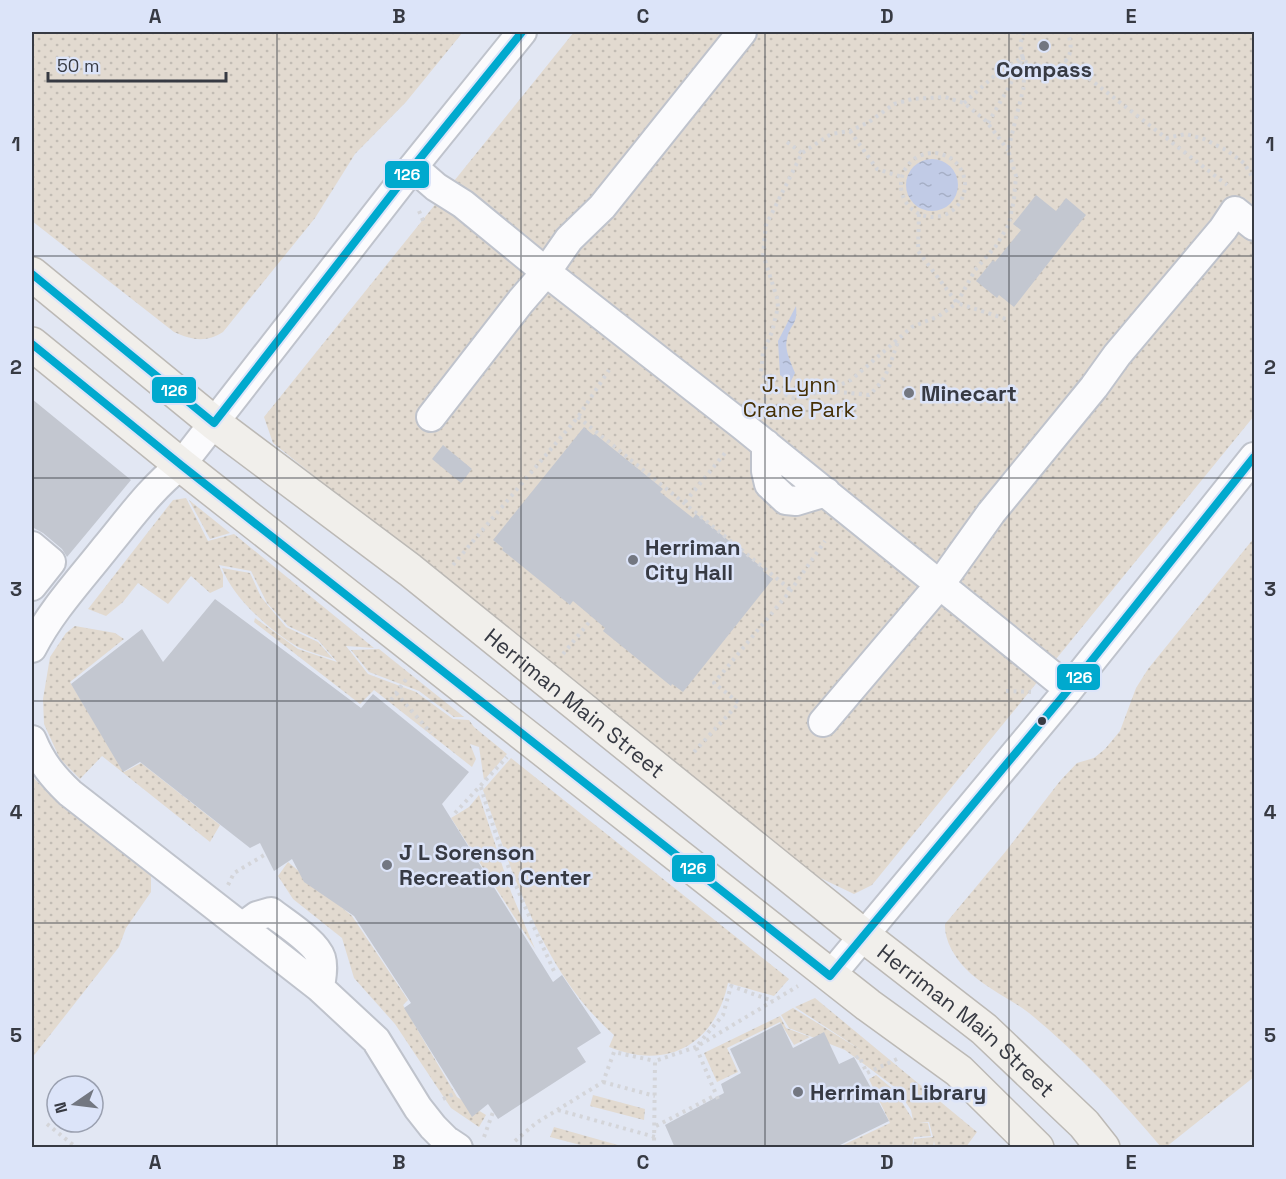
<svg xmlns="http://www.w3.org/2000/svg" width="1286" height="1179" viewBox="0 0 1286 1179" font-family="'Space Grotesk',sans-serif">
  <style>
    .green { fill: url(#green-dots) }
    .water { fill: url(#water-ripples) }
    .building { fill: #c3c7d0 }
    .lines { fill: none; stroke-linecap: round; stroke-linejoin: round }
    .minor-casing { stroke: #bfc3cc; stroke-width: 32 }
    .major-casing { stroke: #bcb9b5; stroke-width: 36 }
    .path { stroke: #d4d5d9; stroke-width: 4; stroke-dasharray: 3 4.5; stroke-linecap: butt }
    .minor { stroke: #fbfbfd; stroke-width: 28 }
    .major { stroke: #f1efeb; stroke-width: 33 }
    .bus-1-casing { stroke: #dce4f9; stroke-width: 12 }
    .bus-1 { stroke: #00a9ce; stroke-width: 8 }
    .grid { fill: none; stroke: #373a43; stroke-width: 1.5; stroke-opacity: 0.55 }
    .poi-dot { fill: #737781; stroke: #dce4f9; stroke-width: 2 }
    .bus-dot { fill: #373a43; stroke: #dce4f9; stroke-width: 2 }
    .labels { text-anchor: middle; stroke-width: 5; stroke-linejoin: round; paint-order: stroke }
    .poi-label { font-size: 22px; font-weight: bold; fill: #373a43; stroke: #dce4f9; text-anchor: start }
    .park-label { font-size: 22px; fill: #452f04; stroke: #dce4f9 }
    .street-label { font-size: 22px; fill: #373a43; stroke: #dce4f9 }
    .line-badge { stroke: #dce4f9; stroke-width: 2 }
    .badge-label { font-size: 16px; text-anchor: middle; font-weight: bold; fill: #fff }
    .neatline { fill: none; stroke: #373a43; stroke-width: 2 }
    .grid-label { font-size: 20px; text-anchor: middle; font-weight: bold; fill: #373a43 }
  </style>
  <defs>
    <pattern id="green-dots" width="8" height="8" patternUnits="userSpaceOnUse" patternTransform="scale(1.5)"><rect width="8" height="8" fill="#e2dad0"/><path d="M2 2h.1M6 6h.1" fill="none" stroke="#c2bcb4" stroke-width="1.8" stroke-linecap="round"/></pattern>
    <pattern id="water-ripples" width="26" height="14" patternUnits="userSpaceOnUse" patternTransform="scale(1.5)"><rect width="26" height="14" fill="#c1cbe6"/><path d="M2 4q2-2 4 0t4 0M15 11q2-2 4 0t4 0" fill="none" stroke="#a6afc6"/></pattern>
  </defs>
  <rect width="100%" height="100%" fill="#e2e7f3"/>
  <path class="green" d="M 32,32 L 463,32 L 406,102 L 355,154 L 315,218 L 223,332 C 206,343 192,340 174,332 L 32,221 Z
    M 574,32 L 1254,32 L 1254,416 L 872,885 L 854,894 L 812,874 L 273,443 L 264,417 Z
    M 186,498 L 208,541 L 234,534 L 374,648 L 346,646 L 368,674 L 416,692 L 453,719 L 469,720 L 474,727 L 507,754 L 484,780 L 479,747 L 470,744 L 476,759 L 472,767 L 374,690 L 360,704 L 254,622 L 255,618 L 298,649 L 337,662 L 318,640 L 288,626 L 267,603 L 251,571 L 219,565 L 223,575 L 223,587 L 210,593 L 191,576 L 168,604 L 138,583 L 123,602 L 106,616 L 88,609 L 173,500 Z
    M 189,500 L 230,533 L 210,539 Z
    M 1254,538 L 1254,1077 L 1166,1147 L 1161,1147 C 1121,1100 1077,1052 1029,1013 C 1008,997 983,987 965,968 C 954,957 944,939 945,924 L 1006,851 L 1060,781 L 1077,763 L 1094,758 L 1105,749 L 1120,731 L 1136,688 L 1148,669 Z
    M 222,568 L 250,573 L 261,597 L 286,627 L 318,642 L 333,659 C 322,655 309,652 298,647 C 270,631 233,598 222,568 Z
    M 75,626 L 115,633 L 124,639 L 70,682 L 124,772 L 141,763 L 220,825 L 210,842 L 102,756 L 80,779 L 60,759 L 44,724 L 43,699 L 50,657 L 66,633 Z
    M 379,649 L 464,717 L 454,717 L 419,691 L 369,672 L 351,650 Z
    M 511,758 L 789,979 L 774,996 L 728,983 C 715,1044 668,1071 609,1047 L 614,1035 C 544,974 513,875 483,790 Z
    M 32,776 L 47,792 L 151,876 L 151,892 L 126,928 L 119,947 L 32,1058 Z
    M 479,795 L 511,892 L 535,949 L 451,818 L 469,807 Z
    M 288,862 L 352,916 L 408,1000 L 403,1005 L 457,1097 L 486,1115 L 479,1127 L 451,1108 L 395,1024 L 354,978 L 342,938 L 293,899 L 278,876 Z
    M 815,998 L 977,1132 L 966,1147 L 935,1147 L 934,1141 L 933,1147 L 913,1147 L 914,1139 L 933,1137 L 929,1122 L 919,1123 L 928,1123 L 931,1136 L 914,1137 L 912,1147 L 839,1147 L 890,1123 L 869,1079 L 876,1075 L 895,1091 L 913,1120 L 911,1110 L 896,1088 L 845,1050 L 789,1028 L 781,1015 L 793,1008 L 864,1052 L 795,1007 Z
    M 780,1016 L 786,1028 L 810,1037 L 794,1045 L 780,1022 L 727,1048 L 738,1072 L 717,1082 L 704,1053 Z
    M 593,1095 L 645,1109 L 644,1120 L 590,1106 Z
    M 554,1127 L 625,1147 L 588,1147 L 550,1137 Z"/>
  <path class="water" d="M906 185a26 26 0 1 1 52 0a26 26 0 1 1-52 0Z
    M 796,306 C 798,326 790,323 787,339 C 784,350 791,362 795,373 L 790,383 L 780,375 L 778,341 Z"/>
  <path class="building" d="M 1036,195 L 1056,211 L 1066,198 L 1086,215 L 1014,307 L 999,295 L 997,298 L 976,281 L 993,260 L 995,262 L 1021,230 L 1013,224 Z
    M 32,399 L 131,480 L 67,557 L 62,549 L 43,533 L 32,527 Z
    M 584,427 L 593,435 L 595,434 L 663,489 L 660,492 L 693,518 L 696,514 L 764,569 L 763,571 L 773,579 L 683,692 L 672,684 L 671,686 L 603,631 L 605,628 L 573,601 L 570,605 L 502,550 L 503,548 L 493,540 Z
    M 443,445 L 472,469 L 461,483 L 432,459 Z
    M 215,599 L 361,708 L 373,694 L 469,772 L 442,804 L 553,982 L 562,975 L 601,1033 L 577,1048 L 586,1062 L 498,1119 L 488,1104 L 472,1117 L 404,1008 L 411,1003 L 354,916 L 304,882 L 292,859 L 274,871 L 260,843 L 250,848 L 140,762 L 123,772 L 71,684 L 142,629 L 163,662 Z
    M 781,1023 L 793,1048 L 824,1032 L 839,1064 L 854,1057 L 889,1121 L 834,1148 L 675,1148 L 665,1125 L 724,1093 L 721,1084 L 741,1073 L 730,1049 Z"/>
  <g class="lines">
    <g class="minor-casing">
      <path id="minor" d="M 413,167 L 436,187 L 463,204 L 546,272 L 743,426 L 1069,689
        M 431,417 L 521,301 L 546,272 L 569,239 L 602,207 L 742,32
        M 766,444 L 766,471 L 769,484 L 786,500 L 796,501 L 826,492
        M 32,546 L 51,562 L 32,586
        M 32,648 C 51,611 80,580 106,547 C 130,518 151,488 181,465 L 413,167 L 522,32
        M 823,722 L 941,583 L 991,513 L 1094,387 L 1117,355 L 1223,229 L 1235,211 L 1254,226
        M 32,740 C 41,762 53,777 70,793 L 320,988 L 376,1040 L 418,1108 L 433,1127 L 446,1140 L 458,1148
        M 242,927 L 257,916 L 271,912 C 285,923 316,942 321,958 C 324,968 321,978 320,988
        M 830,976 L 1069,689 L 1254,457"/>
    </g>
    <g class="major-casing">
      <g id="major">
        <path id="s1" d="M 32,274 L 214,423 L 410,570 L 864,936 L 984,1029 L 1084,1124 L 1103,1148"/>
        <path d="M 32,344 L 181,465 L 868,1005 L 959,1071 L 1037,1148"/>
      </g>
    </g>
    <path class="path" d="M 1024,32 C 1003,84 1089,80 1067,32
      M 1065,60 L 1227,185
      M 964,103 L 993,77 L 1023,57 L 1024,86 L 1008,150 L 1016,176 L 1014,199 L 1009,224 L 996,246 L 975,270 L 957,303 L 939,316 L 912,327 L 851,380 L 827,391 L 793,398 L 773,389 L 761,372 L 763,353 L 772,332 L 778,307 L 777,298 L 763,254 L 766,225 L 802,153 L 831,134 L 850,131 L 869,122 L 894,104 L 912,99 L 945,97 L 964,103 L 986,121 L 1008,150
      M 988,123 L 1009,87 L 1023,57
      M 850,131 L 877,169 L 902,177
      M 1166,138 L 1186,134 L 1204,139 L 1226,150 L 1244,163 L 1254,180
      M 787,142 L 802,153
      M901 185a32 32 0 1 1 64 0a32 32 0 1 1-64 0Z
      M 419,211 L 425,225
      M 919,214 L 918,251 L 957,303 L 1009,320
      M 829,391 L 869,395 C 888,378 890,364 898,341
      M 764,400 L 773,389
      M 578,417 L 791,590
      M 685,502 L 725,453
      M 453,565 L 578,417 L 609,370
      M 563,654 L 591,620
      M 1006,691 L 1031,692
      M 396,693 L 431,733
      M 391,700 L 407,678
      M 694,752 L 739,703 L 714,683 L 791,590 L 825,541
      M 481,787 C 499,851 526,910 554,971
      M 455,813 L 507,757
      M 228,885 L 234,873 L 266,854
      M 856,1058 L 859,1056 L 867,1073 L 897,1059
      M 603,1082 L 655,1096
      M 443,1099 L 456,1093
      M 718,1099 L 696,1047 L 723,1015 L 731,986 L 773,1001
      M 558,1110 L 655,1137
      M 47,1124 L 77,1148
      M 656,1126 L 716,1095
      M 484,1137 L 493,1112
      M 515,1141 L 536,1123 L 603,1082 L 614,1052 L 655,1061
      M 654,1148 L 655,1061 L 696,1047 L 798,986"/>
    <use href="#minor" class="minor"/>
    <use href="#major" class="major"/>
    <g class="bus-1-casing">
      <path id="bus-1" d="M 32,274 L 214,423 L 413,167 L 522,32
        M 32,344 L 181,465 L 830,976 L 1069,689 L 1254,457"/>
    </g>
    <use href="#bus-1" class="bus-1"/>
  </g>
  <path class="grid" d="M 277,32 L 277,1148M 521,32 L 521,1148M 765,32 L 765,1148M 1009,32 L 1009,1148M 32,256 L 1254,256M 32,478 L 1254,478M 32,701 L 1254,701M 32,923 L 1254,923"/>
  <g class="poi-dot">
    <circle cx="1044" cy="46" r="6"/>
    <circle cx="909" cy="393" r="6"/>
    <circle cx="633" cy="560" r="6"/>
    <circle cx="387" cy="865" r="6"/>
    <circle cx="798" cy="1092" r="6"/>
  </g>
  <circle class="bus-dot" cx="1042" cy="721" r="5"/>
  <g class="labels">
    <g class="poi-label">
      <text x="1044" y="77" text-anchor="middle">Compass</text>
      <text x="921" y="401">Minecart</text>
      <text x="645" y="555">Herriman<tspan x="645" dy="25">City Hall</tspan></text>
      <text x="399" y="860">J L Sorenson<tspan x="399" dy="25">Recreation Center</tspan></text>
      <text x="810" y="1100">Herriman Library</text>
    </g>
    <g class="park-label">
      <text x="799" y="392">J. Lynn<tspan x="799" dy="25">Crane Park</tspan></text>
    </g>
    <g class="street-label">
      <text dy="8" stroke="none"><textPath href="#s1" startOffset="692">Herriman Main Street</textPath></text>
      <text dy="8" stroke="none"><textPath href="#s1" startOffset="1196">Herriman Main Street</textPath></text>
    </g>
  </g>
  <g class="line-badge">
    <rect x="384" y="160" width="46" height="29" rx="6" fill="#00a9ce"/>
    <rect x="151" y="376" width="46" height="28" rx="6" fill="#00a9ce"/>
    <rect x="1056" y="663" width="45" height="28" rx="6" fill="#00a9ce"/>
    <rect x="671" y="854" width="45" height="29" rx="6" fill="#00a9ce"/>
  </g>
  <g class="badge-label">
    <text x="407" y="180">126</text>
    <text x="174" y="396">126</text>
    <text x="1079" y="683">126</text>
    <text x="693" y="874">126</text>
  </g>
  <rect width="1286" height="1179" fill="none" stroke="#dce4f9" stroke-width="66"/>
  <g transform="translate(75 1104) rotate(256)"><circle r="28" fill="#dce4f9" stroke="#9aa0b0" stroke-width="1.5"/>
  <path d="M0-4.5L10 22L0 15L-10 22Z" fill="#737781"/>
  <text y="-9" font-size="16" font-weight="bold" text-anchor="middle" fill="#373a43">N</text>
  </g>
  <path d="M48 72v9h178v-9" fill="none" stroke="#373a43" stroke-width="3"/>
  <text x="57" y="72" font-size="18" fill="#373a43" stroke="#dce4f9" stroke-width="4.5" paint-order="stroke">50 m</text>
  <rect x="33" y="33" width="1220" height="1113" class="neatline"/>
  <g class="grid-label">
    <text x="155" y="23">A</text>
    <text x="399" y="23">B</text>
    <text x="643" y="23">C</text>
    <text x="887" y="23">D</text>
    <text x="1131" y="23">E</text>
    <text x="16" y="151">1</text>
    <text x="1270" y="151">1</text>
    <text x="16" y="374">2</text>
    <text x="1270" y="374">2</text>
    <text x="16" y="596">3</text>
    <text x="1270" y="596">3</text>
    <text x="16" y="819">4</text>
    <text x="1270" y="819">4</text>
    <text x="16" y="1042">5</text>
    <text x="1270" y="1042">5</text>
    <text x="155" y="1169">A</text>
    <text x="399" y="1169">B</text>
    <text x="643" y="1169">C</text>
    <text x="887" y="1169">D</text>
    <text x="1131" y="1169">E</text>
  </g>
</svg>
